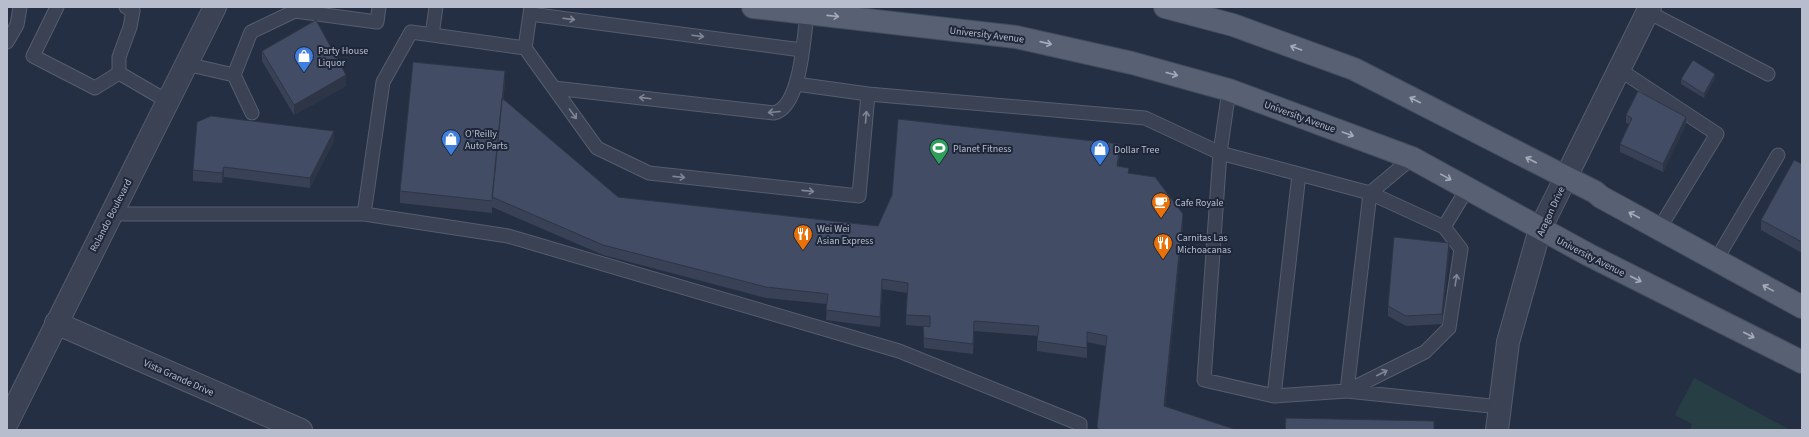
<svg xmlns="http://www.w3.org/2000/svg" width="1809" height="437" viewBox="0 0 1809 437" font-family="'Source Sans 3',sans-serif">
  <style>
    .green { fill: #273e45 }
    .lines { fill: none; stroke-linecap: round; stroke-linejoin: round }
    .service-casing { stroke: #555d6e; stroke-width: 15 }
    .minor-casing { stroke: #555d6e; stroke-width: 24 }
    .tertiary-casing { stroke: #555d6e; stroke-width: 24 }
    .primary-casing { stroke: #434b5d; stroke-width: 24 }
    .service { stroke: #3a4253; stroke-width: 13 }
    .minor { stroke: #3a4253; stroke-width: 22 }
    .tertiary { stroke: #3a4253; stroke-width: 22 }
    .primary { stroke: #586173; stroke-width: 22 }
    .wall { fill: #394156 }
    .shaded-wall { fill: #2e3546 }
    .building { fill: #424c64; stroke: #2e3546 }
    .oneway { stroke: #a4abbb }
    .oneway2 { stroke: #7f8696 }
    .labels { text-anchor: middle; stroke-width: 4; stroke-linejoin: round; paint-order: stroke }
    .street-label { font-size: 10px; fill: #b7bdcd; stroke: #1e2639 }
    .poi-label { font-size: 10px; fill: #b7bdcd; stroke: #1e2639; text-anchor: start }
  </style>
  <rect width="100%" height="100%" fill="#252f44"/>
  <path class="green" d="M 1694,378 L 1790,430 L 1690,430 L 1692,424 L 1675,415 Z"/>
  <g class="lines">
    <g class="service-casing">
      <path id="service" d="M 57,7 L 33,56 L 95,88 L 119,73 L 167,101
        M 1648,12 L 1768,74
        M 530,14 L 802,50
        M 432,35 L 436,7
        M 7,42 L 17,25 L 20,7
        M 525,48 L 597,148 L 649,173 L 859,196 L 868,94
        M 186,64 L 234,75 L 251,32 L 295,11 L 377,22 L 379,7
        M 1620,70 L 1717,134 L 1659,229
        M 119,73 L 119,57 L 130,27 L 133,11 L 126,7
        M 234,75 L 252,113
        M 796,84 L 868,94 L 1145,118 L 1220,153 L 1229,90
        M 554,88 L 774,113 C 801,107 804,36 807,13
        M 1220,153 L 1299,174 L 1274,396 L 1204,380 Z
        M 1412,158 L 1370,193 L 1444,227 L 1467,189
        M 111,214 L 364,214 L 508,236 L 899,351 L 1080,424 L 1080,430
        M 364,214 L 383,82 L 411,32 L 525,48 L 531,7
        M 1716,260 L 1778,155
        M 1347,391 L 1425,352 L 1449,328 L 1461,249 L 1444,227
        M 1347,391 L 1500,407
        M 1274,396 L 1347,391 L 1370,193 L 1299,174"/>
    </g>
    <g class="minor-casing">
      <path id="minor" d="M 1566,177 L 1650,7
        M 56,323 L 301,430"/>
    </g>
    <g class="tertiary-casing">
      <path id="tertiary" d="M 7,423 L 215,7
        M 1497,430 L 1508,342 L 1540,229 L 1566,177"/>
    </g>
    <g class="primary-casing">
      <path id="primary" d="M 753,7 L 1016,37 L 1132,63 L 1229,90 L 1412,158 L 1589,255 L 1802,362
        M 1165,7 L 1233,25 L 1354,69 L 1595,192 L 1601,197 L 1802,307"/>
    </g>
    <use href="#service" class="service"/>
    <use href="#minor" class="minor"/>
    <use href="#tertiary" class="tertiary"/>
    <use href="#primary" class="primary"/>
  </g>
  <path class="wall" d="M 262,51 L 346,86 L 294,115 L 262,61 Z
    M 1715,78 L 1704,98 L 1681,84 L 1681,79 Z
    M 505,83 L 503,99 L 618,197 L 878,226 L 1120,154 L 1118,166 L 1129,173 L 1183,224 L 1165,407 L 1237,430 L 1097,430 L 1106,346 L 1087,342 L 1087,358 L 1037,351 L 1037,341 L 1038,336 L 974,331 L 973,354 L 924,348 L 923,326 L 930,327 L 906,325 L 906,315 L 907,293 L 882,289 L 880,327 L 826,320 L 827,304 L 766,298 L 603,255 L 492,207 L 492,213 L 400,203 L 400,191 Z
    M 1626,115 L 1686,125 L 1663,172 L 1620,152 L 1620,144 L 1629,124 L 1626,123 Z
    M 334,141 L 310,188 L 224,177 L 222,183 L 193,181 L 193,170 Z
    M 1802,164 L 1802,253 L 1761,230 L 1761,220 Z
    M 1449,253 L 1442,324 L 1406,326 L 1388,316 L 1388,306 Z"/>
  <path class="shaded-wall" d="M 505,71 L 505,83 L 493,197 Z
    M 1715,74 L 1715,78 L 1704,98 L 1704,94 Z
    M 346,75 L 346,86 L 294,115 L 294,105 Z
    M 1686,117 L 1686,125 L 1663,172 L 1663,164 Z
    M 334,131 L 334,141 L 310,188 L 310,178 Z
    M 1120,144 L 1120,154 L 1117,176 L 1117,166 Z
    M 224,167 L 224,177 L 222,183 L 222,173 Z
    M 1183,214 L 1183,224 L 1164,417 L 1164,406 Z
    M 1449,243 L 1449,253 L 1442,324 L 1442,314 Z
    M 974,321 L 974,331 L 973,354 L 973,344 Z"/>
  <path class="building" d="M 316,20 L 346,75 L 294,105 L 262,51 Z
    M 1693,60 L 1715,74 L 1704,94 L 1681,79 Z
    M 413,62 L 505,71 L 492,201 L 400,191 Z
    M 1638,91 L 1686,117 L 1663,164 L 1620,144 L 1632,118 L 1626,115 Z
    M 502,98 L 618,197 L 878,226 L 892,195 L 898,119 L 1120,144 L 1117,166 L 1129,168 L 1128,173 L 1155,177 L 1183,214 L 1164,406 L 1237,430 L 1099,430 L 1097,427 L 1107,336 L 1087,332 L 1087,348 L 1037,341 L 1039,326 L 974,321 L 973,344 L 924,338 L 923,326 L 930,327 L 930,316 L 906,315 L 908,283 L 882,279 L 880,317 L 826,310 L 828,294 L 766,287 L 603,245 L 492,197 Z
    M 211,116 L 334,131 L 310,178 L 224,167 L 222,173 L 193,170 L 197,122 Z
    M 1794,160 L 1802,164 L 1802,242 L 1761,220 Z
    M 1394,237 L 1449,243 L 1442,314 L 1406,316 L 1388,306 Z
    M 1286,418 L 1434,421 L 1434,430 L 1285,430 Z"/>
  <defs><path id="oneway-shaft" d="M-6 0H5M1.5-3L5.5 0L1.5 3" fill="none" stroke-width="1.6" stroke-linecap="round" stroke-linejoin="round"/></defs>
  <g class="oneway">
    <use href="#oneway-shaft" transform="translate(833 16) rotate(6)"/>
    <use href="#oneway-shaft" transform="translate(1046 43) rotate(13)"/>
    <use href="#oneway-shaft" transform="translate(1296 48) rotate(-160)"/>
    <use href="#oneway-shaft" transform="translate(1172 74) rotate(15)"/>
    <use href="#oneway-shaft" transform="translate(1415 100) rotate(-153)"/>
    <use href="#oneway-shaft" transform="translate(1348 134) rotate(20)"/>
    <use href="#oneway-shaft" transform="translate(1531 160) rotate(-153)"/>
    <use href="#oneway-shaft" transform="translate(1446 177) rotate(29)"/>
    <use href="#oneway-shaft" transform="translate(1634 215) rotate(-152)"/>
    <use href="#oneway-shaft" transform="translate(1636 279) rotate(27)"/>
    <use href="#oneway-shaft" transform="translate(1768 288) rotate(-151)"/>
    <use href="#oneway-shaft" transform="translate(1749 335) rotate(27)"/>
  </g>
  <g class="oneway2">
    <use href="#oneway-shaft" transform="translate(569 19) rotate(7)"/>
    <use href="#oneway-shaft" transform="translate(698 36) rotate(7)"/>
    <use href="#oneway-shaft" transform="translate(645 98) rotate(-173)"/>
    <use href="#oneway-shaft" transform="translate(774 112) rotate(175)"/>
    <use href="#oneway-shaft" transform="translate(573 114) rotate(54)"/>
    <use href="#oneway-shaft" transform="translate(866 117) rotate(-85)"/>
    <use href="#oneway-shaft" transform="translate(679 177) rotate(6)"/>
    <use href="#oneway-shaft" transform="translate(808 191) rotate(6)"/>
    <use href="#oneway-shaft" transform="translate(1456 280) rotate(-81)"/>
    <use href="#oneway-shaft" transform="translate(1382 373) rotate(-27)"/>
  </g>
  <defs>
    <g id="shop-pin" transform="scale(1)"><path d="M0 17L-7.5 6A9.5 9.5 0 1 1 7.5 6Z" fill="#3f7fe0" stroke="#1e2639"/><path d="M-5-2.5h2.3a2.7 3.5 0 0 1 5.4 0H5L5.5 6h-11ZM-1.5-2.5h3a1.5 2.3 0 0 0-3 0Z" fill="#fff"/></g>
    <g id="stadium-pin" transform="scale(1)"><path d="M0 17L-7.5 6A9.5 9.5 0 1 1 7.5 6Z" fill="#2e9e5b" stroke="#1e2639"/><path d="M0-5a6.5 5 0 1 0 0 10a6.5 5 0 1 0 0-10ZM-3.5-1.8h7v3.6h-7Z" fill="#fff"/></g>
    <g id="cafe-pin" transform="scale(1)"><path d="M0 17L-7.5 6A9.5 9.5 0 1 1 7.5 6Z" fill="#e8710a" stroke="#1e2639"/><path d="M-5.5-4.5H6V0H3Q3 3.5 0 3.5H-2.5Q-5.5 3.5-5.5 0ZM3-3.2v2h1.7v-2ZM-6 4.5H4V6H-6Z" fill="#fff"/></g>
    <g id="restaurant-pin" transform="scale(1)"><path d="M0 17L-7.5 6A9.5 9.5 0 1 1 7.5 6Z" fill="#e8710a" stroke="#1e2639"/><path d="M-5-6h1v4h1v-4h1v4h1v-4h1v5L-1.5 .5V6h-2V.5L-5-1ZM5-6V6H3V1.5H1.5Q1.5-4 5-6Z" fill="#fff"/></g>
  </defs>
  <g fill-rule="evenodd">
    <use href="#shop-pin" x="304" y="56"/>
    <use href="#shop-pin" x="451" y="139"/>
    <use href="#stadium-pin" x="939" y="148"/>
    <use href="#shop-pin" x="1100" y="149"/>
    <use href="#cafe-pin" x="1161" y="202"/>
    <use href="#restaurant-pin" x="803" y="234"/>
    <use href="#restaurant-pin" x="1163" y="243"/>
  </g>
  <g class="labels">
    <g class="street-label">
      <text transform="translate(987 34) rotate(7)" y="4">University Avenue</text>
      <text transform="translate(1300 116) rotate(20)" y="4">University Avenue</text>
      <text transform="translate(1550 211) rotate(-65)" y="4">Aragon Drive</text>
      <text transform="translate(110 215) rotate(-63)" y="4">Rolando Boulevard</text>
      <text transform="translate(1591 256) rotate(27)" y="4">University Avenue</text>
      <text transform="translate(179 377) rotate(24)" y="4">Vista Grande Drive</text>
    </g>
    <g class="poi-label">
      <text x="318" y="54">Party House<tspan x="318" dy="12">Liquor</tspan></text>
      <text x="465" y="137">O'Reilly<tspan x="465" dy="12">Auto Parts</tspan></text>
      <text x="953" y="152">Planet Fitness</text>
      <text x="1114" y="153">Dollar Tree</text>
      <text x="1175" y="206">Cafe Royale</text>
      <text x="817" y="232">Wei Wei<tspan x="817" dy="12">Asian Express</tspan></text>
      <text x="1177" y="241">Carnitas Las<tspan x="1177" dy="12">Michoacanas</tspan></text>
    </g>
  </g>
  <rect width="1809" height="437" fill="none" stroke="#b7bdcd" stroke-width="16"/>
</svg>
